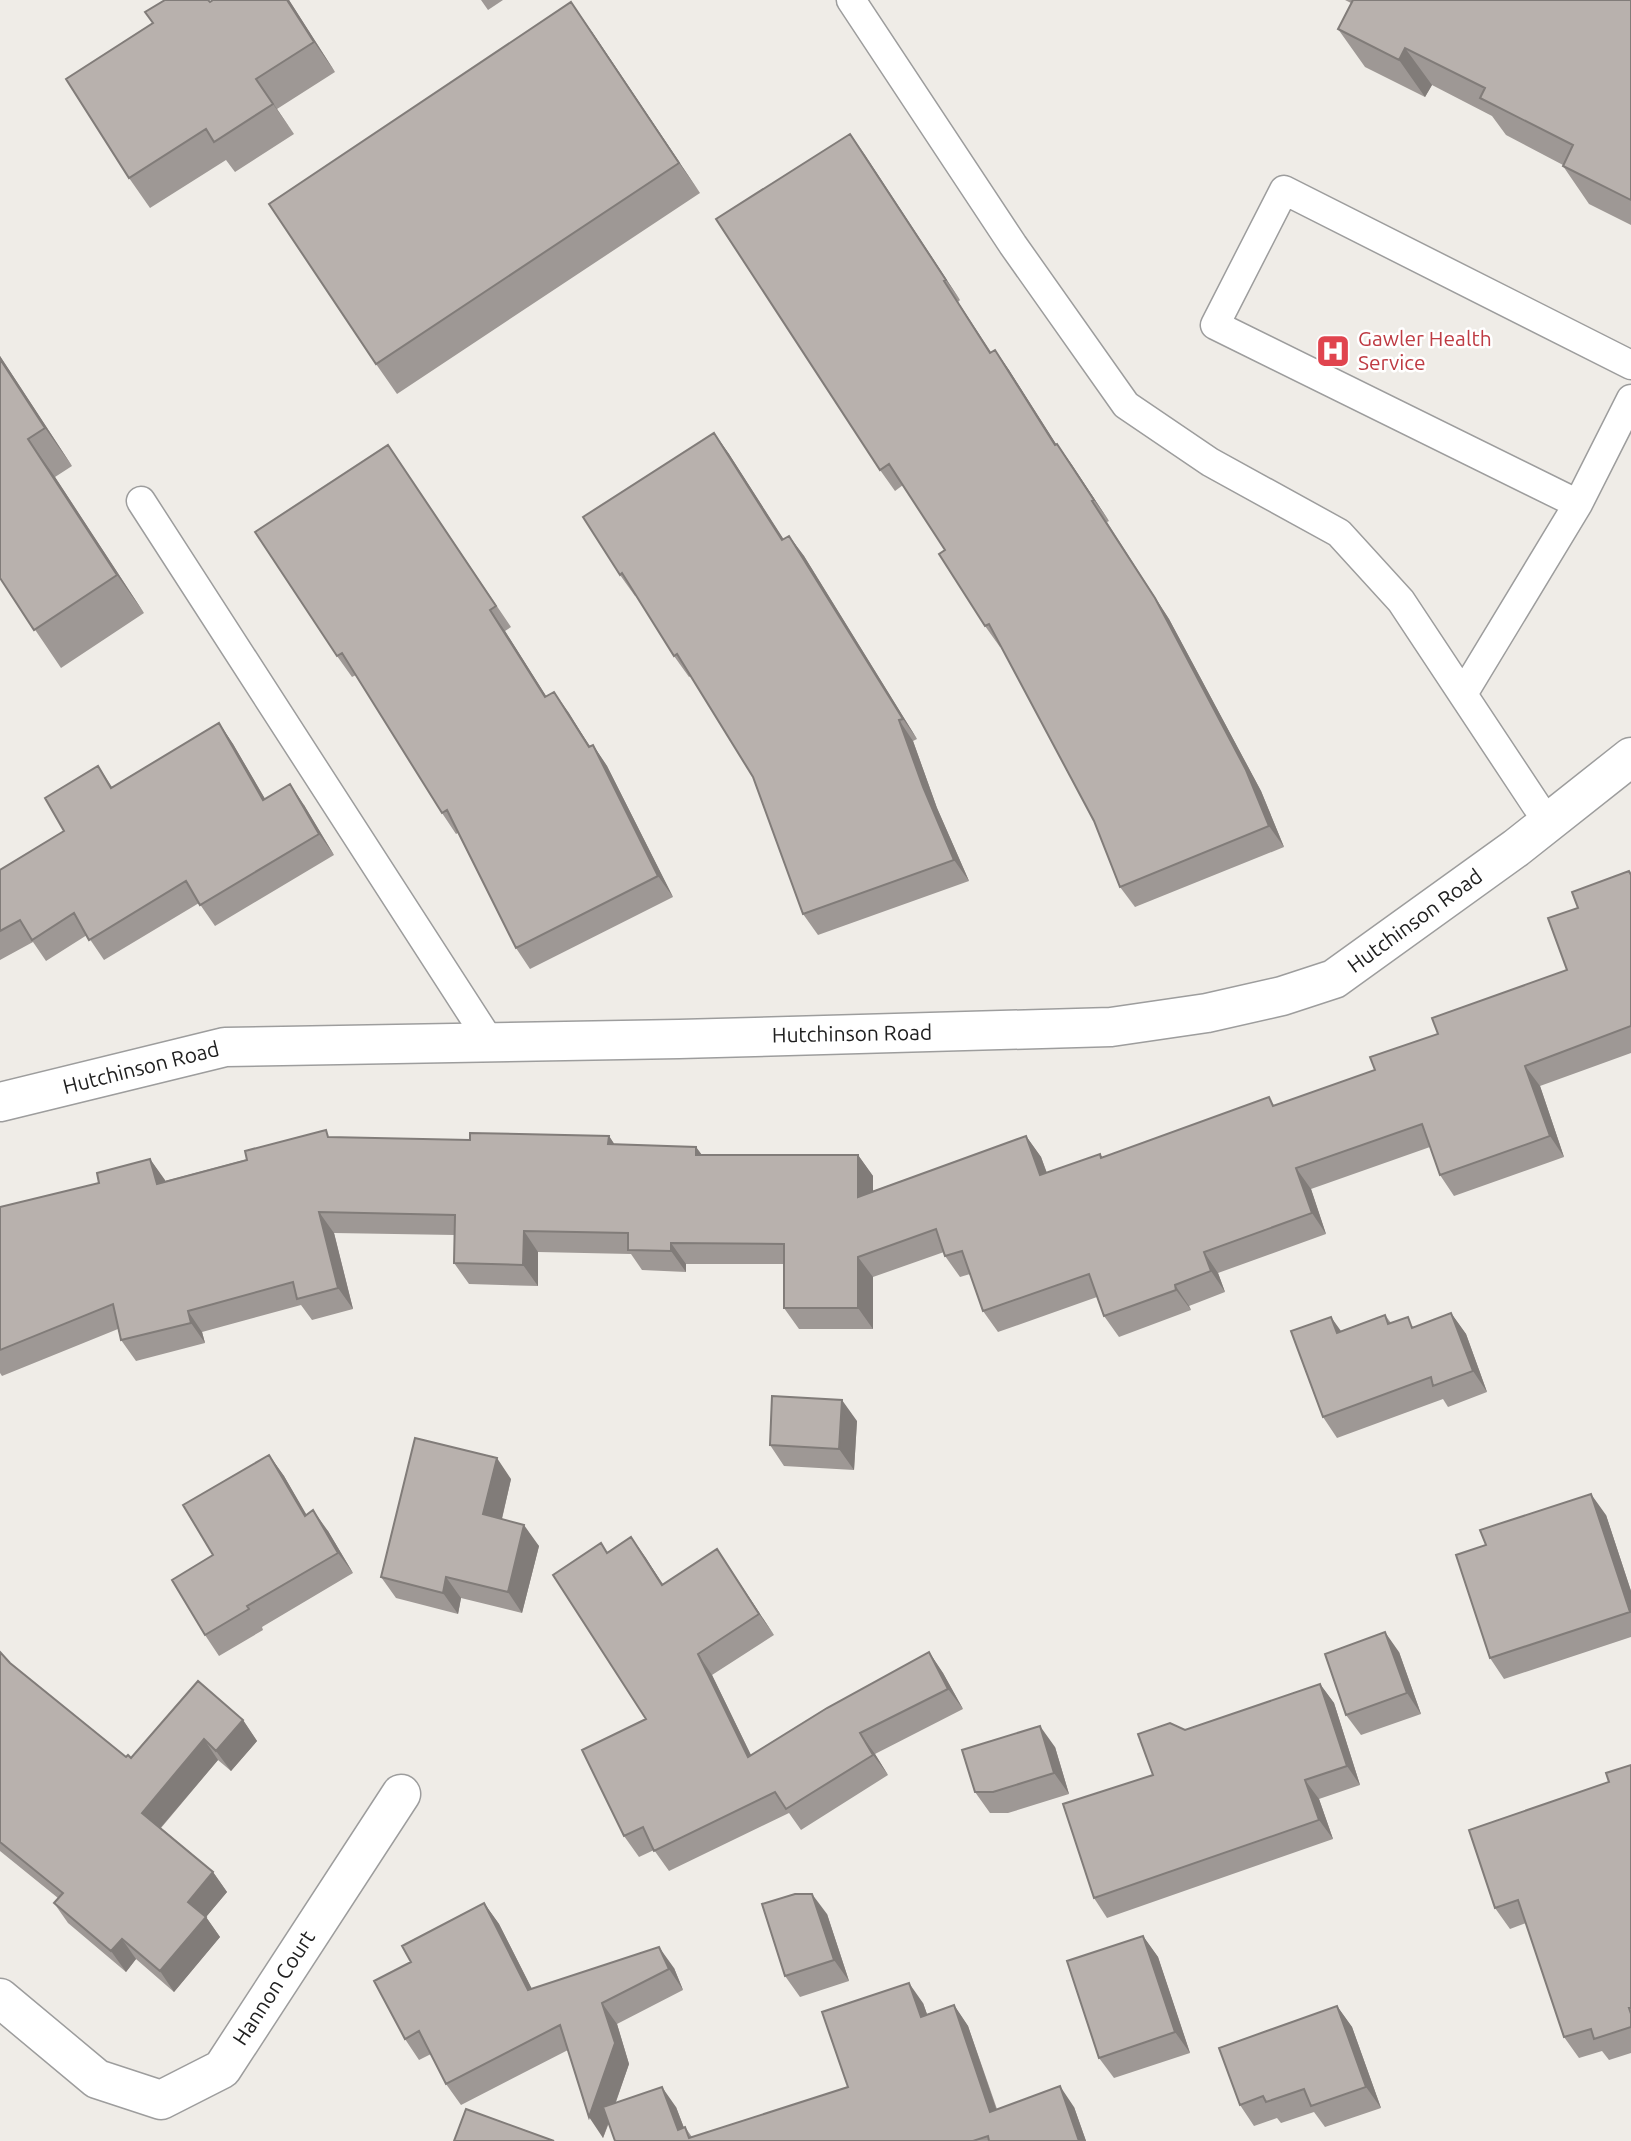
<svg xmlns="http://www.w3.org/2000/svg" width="1631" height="2141" viewBox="0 0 1631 2141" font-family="Ubuntu,sans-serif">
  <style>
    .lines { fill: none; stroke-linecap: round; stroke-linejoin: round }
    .lane-casing { stroke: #9d9d9d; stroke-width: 31 }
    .street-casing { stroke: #9d9d9d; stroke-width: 41 }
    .lane { stroke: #fff; stroke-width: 28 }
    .street { stroke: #fff; stroke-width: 38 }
    .wall { fill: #9e9895 }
    .shaded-wall { fill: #817c79 }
    .building { fill: #b8b1ad; stroke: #817c79; stroke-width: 2 }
    .labels { text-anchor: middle; stroke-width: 5; stroke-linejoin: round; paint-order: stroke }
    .health-label { font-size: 21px; fill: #be3a42; stroke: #fff; text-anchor: start }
    .street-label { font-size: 21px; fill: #202020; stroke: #fff }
  </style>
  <rect width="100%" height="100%" fill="#efece7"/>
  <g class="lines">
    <g class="lane-casing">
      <path id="lane" d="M 851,0 L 1013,245 L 1126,405 L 1210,462 L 1339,533 L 1401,601 L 1548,823
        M 1631,365 L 1284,190 L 1215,325 L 1578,504 L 1631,399
        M 141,501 L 490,1042
        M 1463,694 L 1578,504"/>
    </g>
    <g class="street-casing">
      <path id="street" d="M 0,1102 L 225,1047 L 679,1039 L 1111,1027 L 1207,1013 L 1282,996 L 1334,979 L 1516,848 L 1631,757
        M 0,1998 L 97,2079 L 161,2100 L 222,2069 L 401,1794"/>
    </g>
    <use href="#lane" class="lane"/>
    <use href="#street" class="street"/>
  </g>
  <path class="wall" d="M 289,0 L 335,72 L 277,109 L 294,134 L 235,172 L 226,160 L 150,208 L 129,178 L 210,2 Z
    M 481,0 L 503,0 L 488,10 Z
    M 1345,0 L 1631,0 L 1631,225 L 1589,204 L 1563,166 L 1563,165 L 1506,135 L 1492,116 L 1432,85 L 1425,97 L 1365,67 L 1338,29 L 1351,3 Z
    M 592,32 L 700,193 L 397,394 L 376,364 Z
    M 850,134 L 960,300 L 958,302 L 991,352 L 995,350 L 1009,370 L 1056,444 L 1057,444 L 1072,465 L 1109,521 L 1107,522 L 1169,619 L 1261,791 L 1284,847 L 1135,907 L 1120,887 L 1094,821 L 1001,646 L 1000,647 L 985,626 L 945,550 L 903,485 L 895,491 L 880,470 Z
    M 0,356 L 72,466 L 55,477 L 144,613 L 61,668 L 0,578 Z
    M 714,433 L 729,454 L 783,539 L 789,536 L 804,556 L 917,739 L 913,741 L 937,808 L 969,881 L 818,935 L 803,914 L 753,777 L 691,676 L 689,677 L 674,656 L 636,595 L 635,596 L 620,575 Z
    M 388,445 L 511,627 L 505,631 L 546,696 L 554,692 L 590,746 L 593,745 L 607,766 L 673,897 L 530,969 L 516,948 L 458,833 L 456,834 L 442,813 L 356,675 L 352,677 L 337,656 Z
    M 219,723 L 233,744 L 265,799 L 304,805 L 334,855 L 215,926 L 199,903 L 104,960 L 87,935 L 46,961 L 33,942 L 0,960 L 0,870 L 64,831 L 98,766 L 112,787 Z
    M 1631,873 L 1631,1053 L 1540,1086 L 1564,1157 L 1454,1196 L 1440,1175 L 1430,1147 L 1311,1189 L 1326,1234 L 1218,1273 L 1225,1292 L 1189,1306 L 1191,1310 L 1119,1337 L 1104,1316 L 1097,1297 L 998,1332 L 983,1311 L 970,1274 L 960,1277 L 945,1256 L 944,1252 L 873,1277 L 873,1329 L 799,1329 L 784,1308 L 784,1264 L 686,1264 L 686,1272 L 642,1270 L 631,1254 L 538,1252 L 538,1286 L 469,1284 L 454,1263 L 455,1235 L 334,1233 L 353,1309 L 312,1320 L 301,1305 L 202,1332 L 205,1343 L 136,1361 L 121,1340 L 118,1329 L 2,1376 L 0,1373 L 0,1207 L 99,1183 L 150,1159 L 165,1181 L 330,1137 L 470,1140 L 609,1136 L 614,1144 L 696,1147 L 702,1155 L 858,1155 L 873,1176 L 873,1191 L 1026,1136 L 1041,1157 L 1047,1173 L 1100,1154 L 1102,1157 L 1275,1106 L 1375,1070 L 1438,1034 L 1567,970 L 1578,908 Z
    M 1451,1313 L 1466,1334 L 1487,1392 L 1448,1407 L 1443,1399 L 1337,1438 L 1323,1417 L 1341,1331 L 1385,1315 L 1391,1323 L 1415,1327 Z
    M 857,1421 L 854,1470 L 784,1466 L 770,1445 Z
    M 269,1455 L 284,1476 L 306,1515 L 328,1531 L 353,1573 L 262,1627 L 263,1630 L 219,1656 L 205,1635 L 213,1555 Z
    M 511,1479 L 502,1519 L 539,1546 L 522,1613 L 461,1598 L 458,1614 L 396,1598 L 381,1577 Z
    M 1606,1515 L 1631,1591 L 1631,1637 L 1504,1679 L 1490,1658 Z
    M 631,1537 L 663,1584 L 717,1549 L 774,1635 L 712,1675 L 751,1755 L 929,1652 L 943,1673 L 963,1709 L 875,1754 L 888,1775 L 801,1830 L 789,1813 L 669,1871 L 654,1850 L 639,1857 L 624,1836 L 646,1719 L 608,1553 Z
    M 0,1652 L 10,1663 L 126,1757 L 131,1758 L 243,1720 L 257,1741 L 231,1771 L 218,1760 L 161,1828 L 213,1872 L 227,1892 L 206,1917 L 220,1937 L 174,1992 L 136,1959 L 126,1972 L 68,1923 L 54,1903 L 58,1898 L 0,1851 Z
    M 1399,1652 L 1421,1714 L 1361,1735 L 1346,1715 Z
    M 1320,1684 L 1334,1703 L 1360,1785 L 1319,1799 L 1333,1839 L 1107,1918 L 1094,1898 L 1153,1775 L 1185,1730 Z
    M 1055,1747 L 1069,1794 L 1008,1813 L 990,1813 L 975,1792 Z
    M 1631,1765 L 1631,2053 L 1609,2060 L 1602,2051 L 1579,2058 L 1564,2037 L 1526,1923 L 1510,1929 L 1495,1908 L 1609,1782 Z
    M 484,1903 L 499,1924 L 532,1989 L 674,1968 L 683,1990 L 617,2024 L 629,2064 L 616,2102 L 676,2107 L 684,2128 L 685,2127 L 692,2137 L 848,2087 L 923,2003 L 927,2014 L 954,2005 L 968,2026 L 997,2109 L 1074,2107 L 1086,2141 L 615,2141 L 609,2123 L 603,2138 L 568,2050 L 461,2105 L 446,2084 L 431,2054 L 419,2060 L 405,2039 L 411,1962 Z
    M 827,1914 L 849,1981 L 800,1997 L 785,1976 Z
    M 1143,1936 L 1158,1957 L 1190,2053 L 1114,2078 L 1099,2058 Z
    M 1337,2006 L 1352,2027 L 1381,2108 L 1325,2127 L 1314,2112 L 1281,2123 L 1277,2118 L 1254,2126 L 1240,2105 Z"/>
  <path class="shaded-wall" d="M 287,0 L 289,0 L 335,72 L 314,42 Z
    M 571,2 L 592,32 L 700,193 L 679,163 Z
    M 1405,48 L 1432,85 L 1425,97 L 1399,60 Z
    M 256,79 L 277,109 L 294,134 L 273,104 Z
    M 850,134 L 865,155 L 960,300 L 946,280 Z
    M 944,281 L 958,302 L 1004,373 L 990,353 Z
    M 995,350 L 1009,370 L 1070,466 L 1055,445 Z
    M 0,356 L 72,466 L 45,428 L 0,359 Z
    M 714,433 L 729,454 L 797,560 L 782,540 Z
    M 28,439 L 55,477 L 144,613 L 117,575 Z
    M 1057,444 L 1072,465 L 1109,521 L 1094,500 Z
    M 1092,501 L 1169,619 L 1261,791 L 1284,847 L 1269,826 Z
    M 789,536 L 804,556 L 917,739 L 903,719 Z
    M 490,610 L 505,631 L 560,718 L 545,697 Z
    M 554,692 L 569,713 L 603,768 L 589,747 Z
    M 899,720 L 913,741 L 937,808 L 969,881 L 954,860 L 923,787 Z
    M 219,723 L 233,744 L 278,821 L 263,800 Z
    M 593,745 L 607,766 L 673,897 L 658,876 Z
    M 290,784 L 304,805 L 334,855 L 319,834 Z
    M 1525,1066 L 1540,1086 L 1564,1157 L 1550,1136 Z
    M 609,1136 L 623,1157 L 608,1144 Z
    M 1026,1136 L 1041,1157 L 1055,1196 L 1040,1175 Z
    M 696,1147 L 711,1168 L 696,1155 Z
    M 858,1155 L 873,1176 L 873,1217 L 858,1197 Z
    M 150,1159 L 165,1180 L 171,1205 L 157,1184 Z
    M 1296,1168 L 1311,1189 L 1326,1234 L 1312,1213 Z
    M 319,1212 L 334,1233 L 353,1309 L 338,1288 Z
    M 524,1231 L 538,1252 L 538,1286 L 523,1265 Z
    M 671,1243 L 686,1264 L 686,1272 L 671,1251 Z
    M 1204,1252 L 1218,1273 L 1225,1292 L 1211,1271 Z
    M 858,1257 L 873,1277 L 873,1329 L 858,1308 Z
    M 1175,1285 L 1189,1306 L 1191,1310 L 1176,1290 Z
    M 188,1311 L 202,1332 L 205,1343 L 191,1323 Z
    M 1451,1313 L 1466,1334 L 1487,1392 L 1473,1371 Z
    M 1331,1317 L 1346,1338 L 1337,1333 Z
    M 842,1400 L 857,1421 L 854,1470 L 839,1449 Z
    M 269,1455 L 284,1476 L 319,1536 L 305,1516 Z
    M 497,1458 L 511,1479 L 498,1535 L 483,1514 Z
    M 1591,1494 L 1606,1515 L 1631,1591 L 1631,1613 Z
    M 313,1510 L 328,1531 L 353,1573 L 338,1553 Z
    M 524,1525 L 539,1546 L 522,1613 L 508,1592 Z
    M 631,1537 L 646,1558 L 676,1606 L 662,1585 Z
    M 717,1549 L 731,1570 L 774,1635 L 759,1614 Z
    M 446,1577 L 461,1598 L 458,1614 L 443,1593 Z
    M 1385,1632 L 1399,1652 L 1421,1714 L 1407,1693 Z
    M 929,1652 L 943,1673 L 963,1709 L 948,1689 Z
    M 698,1654 L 712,1675 L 762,1778 L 748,1757 Z
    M 1320,1684 L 1334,1703 L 1360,1785 L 1347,1766 Z
    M 243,1720 L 257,1741 L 231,1771 L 216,1751 Z
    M 1040,1726 L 1055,1747 L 1069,1794 L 1054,1773 Z
    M 860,1733 L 875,1754 L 888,1775 L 873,1755 Z
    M 204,1739 L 218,1760 L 156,1833 L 142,1813 Z
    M 1305,1780 L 1319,1799 L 1333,1839 L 1319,1820 Z
    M 213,1872 L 227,1892 L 206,1917 L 220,1937 L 174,1992 L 160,1971 L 188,1902 Z
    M 812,1894 L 827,1914 L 849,1981 L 834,1960 Z
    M 484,1903 L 499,1924 L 543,2011 L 528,1990 Z
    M 1143,1936 L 1158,1957 L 1190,2053 L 1175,2032 Z
    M 122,1939 L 136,1959 L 126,1972 L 111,1951 Z
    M 659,1947 L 674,1968 L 683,1990 L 669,1969 Z
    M 909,1983 L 923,2003 L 935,2037 L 921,2017 Z
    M 602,2003 L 617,2024 L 629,2064 L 603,2138 L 589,2117 Z
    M 954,2005 L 968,2026 L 1004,2132 L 990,2112 Z
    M 1337,2006 L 1352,2027 L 1381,2108 L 1366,2087 Z
    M 1060,2086 L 1074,2107 L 1086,2141 L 1079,2141 Z
    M 662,2087 L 676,2107 L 689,2141 L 678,2130 Z"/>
  <path class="building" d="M 165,0 L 208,0 L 210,2 L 213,0 L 287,0 L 314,42 L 256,79 L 273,104 L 214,142 L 206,129 L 129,178 L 66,79 L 153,23 L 145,12 Z
    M 1353,0 L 1631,0 L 1631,200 L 1563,166 L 1573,145 L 1480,98 L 1485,88 L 1405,48 L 1399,60 L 1338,29 Z
    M 571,2 L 679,163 L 376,364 L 269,204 Z
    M 850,134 L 946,280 L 944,281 L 990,353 L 995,350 L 1055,445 L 1057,444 L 1094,500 L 1092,501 L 1155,598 L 1246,770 L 1269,826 L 1120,887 L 1094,821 L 989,624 L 985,626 L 939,554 L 945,550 L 889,464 L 880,470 L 716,219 Z
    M 0,359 L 45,428 L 28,439 L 117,575 L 34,630 L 0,578 Z
    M 714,433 L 782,540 L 789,536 L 903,719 L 899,720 L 923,787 L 954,860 L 803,914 L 753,777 L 677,654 L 674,656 L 622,573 L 620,575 L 583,517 Z
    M 388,445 L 496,606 L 490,610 L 545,697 L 554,692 L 589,747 L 593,745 L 658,876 L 516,948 L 447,810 L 442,813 L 342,653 L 337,656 L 255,532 Z
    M 219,723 L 263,800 L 290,784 L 319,834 L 200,905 L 186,881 L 89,940 L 74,913 L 32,940 L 20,920 L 0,931 L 0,870 L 64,831 L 45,798 L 98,766 L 111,788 Z
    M 1629,871 L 1631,875 L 1631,1026 L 1525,1066 L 1550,1136 L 1440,1175 L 1422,1124 L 1296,1168 L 1312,1213 L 1204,1252 L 1211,1271 L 1175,1285 L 1176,1290 L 1104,1316 L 1089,1274 L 983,1311 L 962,1251 L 945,1256 L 936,1229 L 858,1257 L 858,1308 L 784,1308 L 784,1244 L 671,1243 L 671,1251 L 628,1250 L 628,1233 L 524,1231 L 523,1265 L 454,1263 L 455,1215 L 319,1212 L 338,1288 L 297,1299 L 293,1282 L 188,1311 L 191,1323 L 121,1340 L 113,1304 L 0,1350 L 0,1207 L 99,1183 L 97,1173 L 150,1159 L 157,1184 L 247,1160 L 245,1151 L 326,1130 L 328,1137 L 470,1140 L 470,1133 L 609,1136 L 608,1144 L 696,1147 L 696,1155 L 858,1155 L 858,1197 L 1026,1136 L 1040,1175 L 1100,1154 L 1101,1158 L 1269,1097 L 1273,1106 L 1375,1070 L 1370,1057 L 1438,1034 L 1432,1018 L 1567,970 L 1548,918 L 1578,908 L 1572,892 Z
    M 1451,1313 L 1473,1371 L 1433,1386 L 1431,1377 L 1323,1417 L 1291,1331 L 1331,1317 L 1337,1333 L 1385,1315 L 1388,1324 L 1408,1317 L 1412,1328 Z
    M 772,1396 L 842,1400 L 839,1449 L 770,1445 Z
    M 415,1438 L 497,1458 L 483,1514 L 524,1525 L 508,1592 L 446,1577 L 443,1593 L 381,1577 Z
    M 269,1455 L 305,1516 L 313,1510 L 338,1553 L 247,1606 L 249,1609 L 205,1635 L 172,1580 L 213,1555 L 183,1505 Z
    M 1591,1494 L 1630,1612 L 1490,1658 L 1456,1555 L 1486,1545 L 1480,1530 Z
    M 631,1537 L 662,1585 L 717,1549 L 759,1614 L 698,1654 L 748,1757 L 827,1708 L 929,1652 L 948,1689 L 860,1733 L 873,1755 L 786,1809 L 775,1792 L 654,1851 L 643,1827 L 624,1836 L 582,1750 L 646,1719 L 553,1575 L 601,1543 L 607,1553 Z
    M 1385,1632 L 1407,1693 L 1346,1715 L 1325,1654 Z
    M 0,1652 L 10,1663 L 126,1757 L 128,1755 L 131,1758 L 198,1681 L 243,1720 L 216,1751 L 204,1739 L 142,1813 L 213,1872 L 188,1902 L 206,1917 L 160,1971 L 122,1939 L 111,1951 L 54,1903 L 63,1893 L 0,1842 Z
    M 1320,1684 L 1347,1766 L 1305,1780 L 1319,1820 L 1094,1898 L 1063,1804 L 1153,1775 L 1138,1734 L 1170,1723 L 1185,1730 Z
    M 1040,1726 L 1054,1773 L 993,1792 L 975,1792 L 962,1750 Z
    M 1631,1765 L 1631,2008 L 1629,2008 L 1631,2014 L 1631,2027 L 1594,2039 L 1591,2029 L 1564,2037 L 1518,1900 L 1495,1908 L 1469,1830 L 1609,1782 L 1606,1773 Z
    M 795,1894 L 812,1894 L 834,1960 L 785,1976 L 762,1904 Z
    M 484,1903 L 528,1990 L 659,1947 L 669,1969 L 602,2003 L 615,2043 L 589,2117 L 560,2025 L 446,2084 L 419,2031 L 405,2039 L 374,1981 L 411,1962 L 402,1946 Z
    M 1143,1936 L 1175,2032 L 1099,2058 L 1067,1961 Z
    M 909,1983 L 921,2017 L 954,2005 L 990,2112 L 1060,2086 L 1079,2141 L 989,2141 L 988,2136 L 973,2141 L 615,2141 L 603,2107 L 662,2087 L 678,2130 L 685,2127 L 689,2138 L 848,2087 L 822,2012 Z
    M 1337,2006 L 1366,2087 L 1311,2106 L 1304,2089 L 1266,2102 L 1263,2096 L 1240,2105 L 1219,2048 Z
    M 466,2109 L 554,2141 L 454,2141 Z"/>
  <defs>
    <g id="hospital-square" transform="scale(1.75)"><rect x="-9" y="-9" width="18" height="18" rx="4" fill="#e0444e" stroke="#fff"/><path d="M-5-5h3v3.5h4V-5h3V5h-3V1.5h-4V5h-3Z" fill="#fff"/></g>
  </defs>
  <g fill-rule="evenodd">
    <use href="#hospital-square" x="1333" y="351"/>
  </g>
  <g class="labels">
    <g class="health-label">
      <text x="1358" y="346">Gawler Health<tspan x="1358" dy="24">Service</tspan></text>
    </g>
    <g class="street-label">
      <text transform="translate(1415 921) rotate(-36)" y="7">Hutchinson Road</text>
      <text transform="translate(852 1034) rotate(-1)" y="7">Hutchinson Road</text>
      <text transform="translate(141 1068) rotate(-14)" y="7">Hutchinson Road</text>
      <text transform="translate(274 1988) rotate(-57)" y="7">Hannon Court</text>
    </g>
  </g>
</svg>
